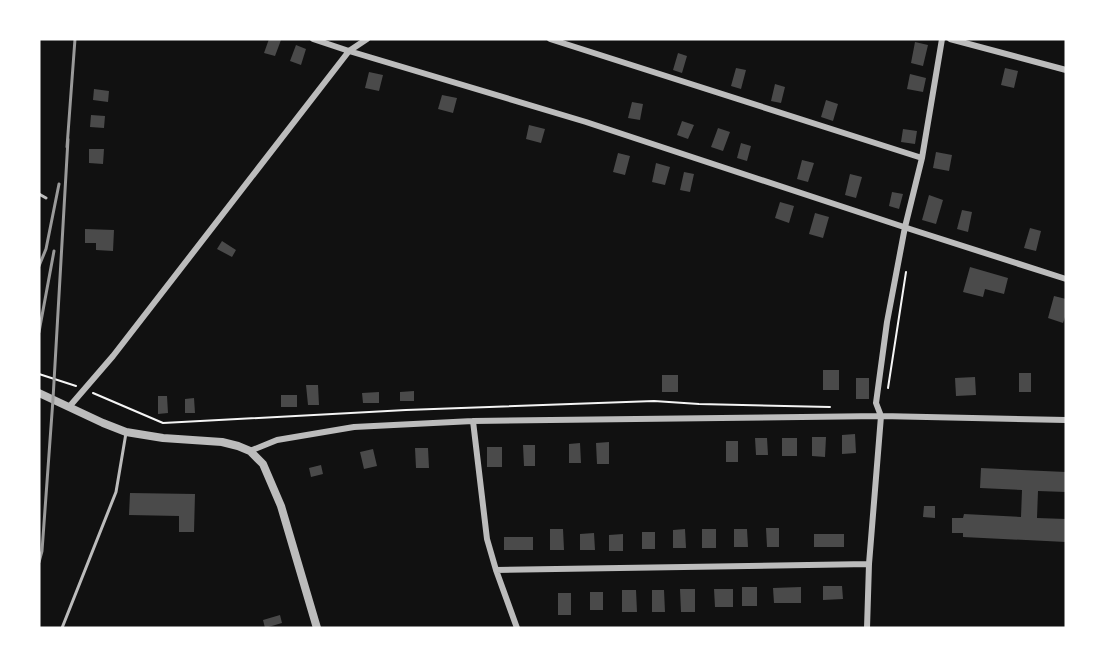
<svg xmlns="http://www.w3.org/2000/svg" width="1105" height="667" viewBox="0 0 1105 667" font-family="'Roboto Serif',serif">
  <style>
    .building { fill: #4a4a4a }
    .lines { fill: none; stroke-linecap: round; stroke-linejoin: round }
    .path { stroke: #f5f5f5; stroke-width: 2 }
    .service { stroke: #bcbcbc; stroke-width: 3 }
    .minor { stroke: #bcbcbc; stroke-width: 6 }
    .tertiary { stroke: #bcbcbc; stroke-width: 8 }
    .rail { stroke: #9a9a9a; stroke-width: 3 }
  </style>
  <rect width="100%" height="100%" fill="#111"/>
  <path class="building" d="M 269,39 L 281,40 L 275,56 L 264,53 Z
    M 915,42 L 928,45 L 923,66 L 911,63 Z
    M 296,45 L 306,49 L 301,65 L 290,61 Z
    M 678,53 L 687,56 L 682,73 L 673,70 Z
    M 736,68 L 746,70 L 741,89 L 731,86 Z
    M 1005,68 L 1018,71 L 1014,88 L 1001,85 Z
    M 369,72 L 383,75 L 379,91 L 365,88 Z
    M 910,74 L 926,78 L 923,92 L 907,89 Z
    M 775,84 L 785,87 L 781,103 L 771,101 Z
    M 94,89 L 109,91 L 108,102 L 93,100 Z
    M 442,95 L 457,98 L 453,113 L 438,109 Z
    M 826,100 L 838,104 L 833,121 L 821,117 Z
    M 632,102 L 643,104 L 640,120 L 628,118 Z
    M 91,115 L 105,116 L 104,128 L 90,127 Z
    M 682,121 L 694,125 L 688,139 L 677,135 Z
    M 529,125 L 545,129 L 541,143 L 526,139 Z
    M 718,128 L 730,132 L 723,151 L 711,147 Z
    M 903,129 L 917,131 L 915,144 L 901,142 Z
    M 741,143 L 751,146 L 747,161 L 737,158 Z
    M 89,149 L 104,149 L 103,164 L 89,163 Z
    M 936,152 L 952,155 L 949,171 L 933,168 Z
    M 618,153 L 630,156 L 625,175 L 613,172 Z
    M 802,160 L 814,163 L 808,182 L 797,179 Z
    M 656,163 L 670,167 L 665,185 L 652,182 Z
    M 684,172 L 694,174 L 690,192 L 680,190 Z
    M 850,174 L 862,177 L 856,198 L 845,195 Z
    M 892,192 L 903,194 L 899,209 L 889,206 Z
    M 929,195 L 943,200 L 936,224 L 922,220 Z
    M 780,202 L 794,206 L 789,223 L 775,218 Z
    M 962,210 L 972,212 L 968,232 L 957,229 Z
    M 815,213 L 829,217 L 823,238 L 809,234 Z
    M 1030,228 L 1041,231 L 1036,251 L 1024,248 Z
    M 85,229 L 114,230 L 113,251 L 96,250 L 96,243 L 85,243 Z
    M 222,241 L 236,250 L 232,257 L 217,249 Z
    M 970,267 L 1008,278 L 1004,294 L 985,289 L 983,297 L 963,292 Z
    M 1054,296 L 1066,299 L 1066,314 L 1063,323 L 1048,318 Z
    M 823,370 L 839,370 L 839,390 L 823,390 Z
    M 1019,373 L 1031,373 L 1031,392 L 1019,392 Z
    M 662,375 L 678,375 L 678,392 L 662,392 Z
    M 975,377 L 976,395 L 956,396 L 955,378 Z
    M 856,378 L 869,378 L 869,399 L 856,399 Z
    M 306,385 L 318,385 L 319,405 L 308,405 Z
    M 414,391 L 414,401 L 400,401 L 400,392 Z
    M 379,392 L 379,403 L 363,403 L 362,393 Z
    M 281,395 L 297,395 L 297,407 L 281,407 Z
    M 158,396 L 167,396 L 168,413 L 158,414 Z
    M 194,398 L 195,413 L 185,413 L 185,399 Z
    M 855,434 L 856,453 L 842,454 L 842,435 Z
    M 812,437 L 826,437 L 825,457 L 812,456 Z
    M 755,438 L 767,438 L 768,455 L 756,455 Z
    M 782,438 L 797,438 L 797,456 L 782,456 Z
    M 726,441 L 738,441 L 738,462 L 726,462 Z
    M 609,442 L 609,464 L 597,464 L 596,443 Z
    M 580,443 L 581,463 L 569,463 L 569,444 Z
    M 523,445 L 535,445 L 535,466 L 524,466 Z
    M 487,447 L 502,447 L 502,467 L 487,467 Z
    M 415,448 L 428,448 L 429,468 L 416,468 Z
    M 373,449 L 377,466 L 364,469 L 360,452 Z
    M 321,465 L 323,474 L 311,477 L 309,468 Z
    M 981,468 L 1066,472 L 1066,492 L 1038,491 L 1037,518 L 1066,519 L 1066,542 L 963,537 L 963,533 L 952,533 L 952,518 L 963,518 L 964,514 L 1021,517 L 1022,490 L 980,488 Z
    M 130,493 L 195,494 L 194,532 L 179,532 L 179,516 L 129,515 Z
    M 924,506 L 935,506 L 935,518 L 923,517 Z
    M 766,528 L 779,528 L 779,547 L 767,547 Z
    M 550,529 L 563,529 L 564,550 L 550,550 Z
    M 685,529 L 686,548 L 673,548 L 673,530 Z
    M 702,529 L 716,529 L 716,548 L 702,548 Z
    M 734,529 L 747,529 L 748,547 L 734,547 Z
    M 642,532 L 655,532 L 655,549 L 642,549 Z
    M 594,533 L 595,550 L 580,550 L 580,534 Z
    M 623,534 L 623,551 L 609,551 L 609,535 Z
    M 814,534 L 844,534 L 844,547 L 814,547 Z
    M 504,537 L 533,537 L 533,550 L 504,550 Z
    M 823,586 L 842,586 L 843,599 L 823,600 Z
    M 742,587 L 757,587 L 757,606 L 742,606 Z
    M 801,587 L 801,603 L 774,603 L 773,588 Z
    M 680,589 L 695,589 L 695,612 L 681,612 Z
    M 714,589 L 733,589 L 733,607 L 715,607 Z
    M 622,590 L 636,590 L 637,612 L 622,612 Z
    M 652,590 L 664,590 L 665,612 L 652,612 Z
    M 590,592 L 603,592 L 603,610 L 590,610 Z
    M 558,593 L 571,593 L 571,615 L 558,615 Z
    M 280,615 L 282,623 L 265,628 L 263,620 Z"/>
  <g class="lines">
    <path class="path" d="M 39,374 L 76,386
      M 888,388 L 906,272
      M 93,393 L 163,423 L 406,410 L 654,401 L 699,404 L 830,407"/>
    <path class="service" d="M 39,194 L 46,198
      M 62,628 L 116,492 L 126,433"/>
    <path class="minor" d="M 313,39 L 349,51 L 586,122 L 913,230 L 1066,279
      M 550,39 L 922,158
      M 950,39 L 1066,70
      M 69,407 L 113,356 L 349,51 L 367,39
      M 473,421 L 487,539 L 496,570 L 517,628
      M 250,451 L 277,440 L 354,427 L 473,421 L 881,416 L 1066,420
      M 496,570 L 869,564
      M 867,628 L 869,564 L 881,416 L 876,403 L 887,322 L 905,227 L 922,158 L 942,39"/>
    <path class="tertiary" d="M 39,393 L 103,423 L 126,432 L 163,438 L 222,442 L 238,446 L 250,451 L 263,464 L 281,506 L 317,628"/>
    <path class="rail" d="M 67,147 L 75,39
      M 39,266 L 46,249 L 59,184
      M 39,332 L 54,251
      M 39,562 L 42,551 L 53,399 L 68,139"/>
  </g>
  <rect width="1105" height="667" fill="none" stroke="#ffffff" stroke-width="81"/>
</svg>
